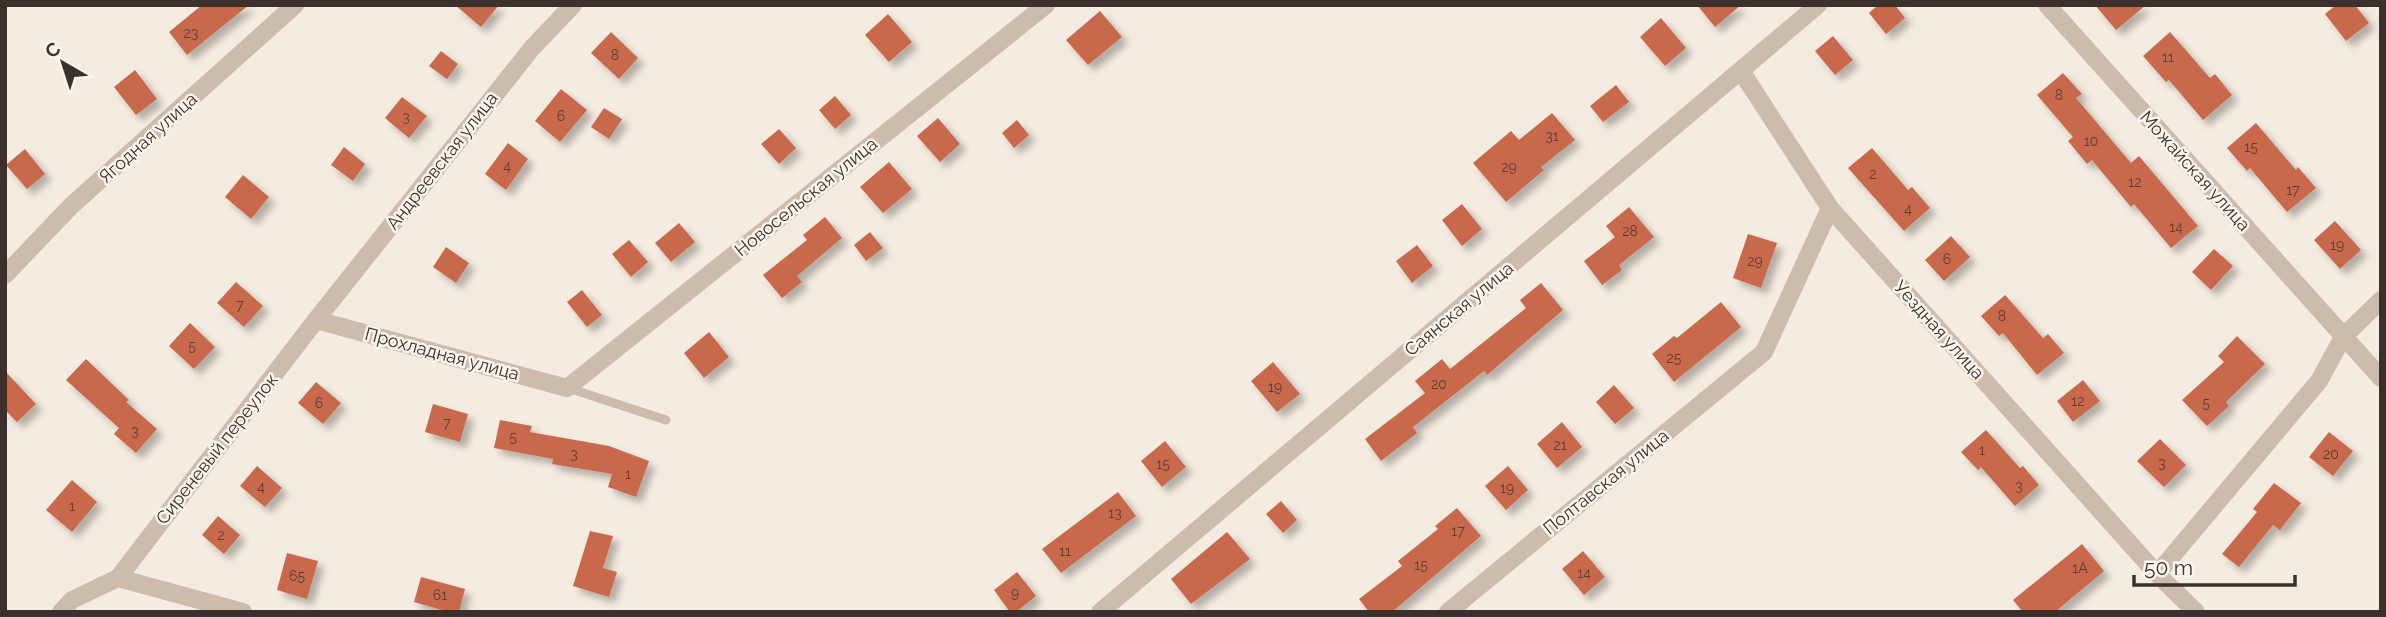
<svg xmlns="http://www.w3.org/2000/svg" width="2386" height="617" viewBox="0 0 2386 617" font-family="Raleway,sans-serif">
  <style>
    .building { fill: #c8694b; filter: url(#shadow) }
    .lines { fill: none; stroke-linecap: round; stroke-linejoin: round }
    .lane { stroke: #cdbbac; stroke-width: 9 }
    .street { stroke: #cdbbac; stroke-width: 18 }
    .labels { text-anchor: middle; stroke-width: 5; stroke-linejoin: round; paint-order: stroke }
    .number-label { font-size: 14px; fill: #5e3e33 }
    .street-label { font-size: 18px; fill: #3b302b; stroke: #fbf5ee }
  </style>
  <defs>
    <filter id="shadow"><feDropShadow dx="6" dy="6" stdDeviation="3.5" flood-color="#0004"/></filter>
  </defs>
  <rect width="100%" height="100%" fill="#f4ebe1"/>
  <path class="building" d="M 202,5 L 249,5 L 187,55 L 169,32 Z
    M 455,5 L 499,5 L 481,27 Z
    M 1697,5 L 1741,5 L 1715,27 Z
    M 1878,5 L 1895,5 L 1905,18 L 1886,34 L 1869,13 Z
    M 2095,5 L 2146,5 L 2116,30 Z
    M 2336,5 L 2355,5 L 2369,23 L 2346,41 L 2325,14 Z
    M 1100,11 L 1122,37 L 1088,65 L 1066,40 Z
    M 888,14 L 912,42 L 889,62 L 865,35 Z
    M 1661,18 L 1686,48 L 1665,66 L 1640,37 Z
    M 611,32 L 638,58 L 619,79 L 591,53 Z
    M 2170,32 L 2210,78 L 2215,74 L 2232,95 L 2203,120 L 2169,80 L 2166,82 L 2143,56 Z
    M 1833,36 L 1853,60 L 1835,75 L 1815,51 Z
    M 441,51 L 458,64 L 447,79 L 429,66 Z
    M 135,70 L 157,99 L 136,115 L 114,87 Z
    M 2063,73 L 2082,94 L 2076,98 L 2131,163 L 2139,156 L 2198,226 L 2171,248 L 2134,204 L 2131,207 L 2092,160 L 2087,164 L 2068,141 L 2073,137 L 2037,95 Z
    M 1616,85 L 1629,102 L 1603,122 L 1590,106 Z
    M 561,89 L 587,110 L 560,142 L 535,121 Z
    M 835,96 L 851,115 L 835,129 L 819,110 Z
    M 402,97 L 427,116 L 409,138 L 385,118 Z
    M 604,108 L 622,119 L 609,139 L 591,127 Z
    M 1552,113 L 1575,140 L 1541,167 L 1544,170 L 1506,202 L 1473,163 L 1511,131 L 1519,140 Z
    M 938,118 L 960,144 L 940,162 L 917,136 Z
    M 1017,120 L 1029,135 L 1014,148 L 1002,133 Z
    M 2256,123 L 2296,170 L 2298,167 L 2316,188 L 2287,212 L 2250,168 L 2247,171 L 2227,148 Z
    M 779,129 L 796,148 L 779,164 L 761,144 Z
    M 508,143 L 528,159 L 506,190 L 485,174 Z
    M 344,147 L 365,164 L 353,181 L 331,165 Z
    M 1872,148 L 1908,190 L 1912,187 L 1930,208 L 1904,231 L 1848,168 Z
    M 25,149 L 45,174 L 27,189 L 6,165 Z
    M 889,162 L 912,189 L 883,213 L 860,187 Z
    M 243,175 L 269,197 L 251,219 L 225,197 Z
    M 1462,204 L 1482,229 L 1462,246 L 1442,220 Z
    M 1629,207 L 1654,237 L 1619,265 L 1622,270 L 1602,285 L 1584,261 L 1615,237 L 1606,226 Z
    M 825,217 L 842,238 L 797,276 L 802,282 L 782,298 L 763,275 L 807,240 L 803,235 Z
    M 2335,221 L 2361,250 L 2340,269 L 2314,240 Z
    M 679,223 L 695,242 L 671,262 L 655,243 Z
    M 870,232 L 883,248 L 866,261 L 854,245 Z
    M 1748,234 L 1777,243 L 1761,288 L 1733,278 Z
    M 1951,236 L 1970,257 L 1944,281 L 1925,260 Z
    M 629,240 L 648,262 L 631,277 L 612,254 Z
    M 1417,245 L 1433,266 L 1412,283 L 1396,261 Z
    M 446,247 L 469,263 L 456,283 L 433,267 Z
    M 2214,249 L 2233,266 L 2211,290 L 2192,272 Z
    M 236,282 L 263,306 L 244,327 L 217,303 Z
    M 1541,283 L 1563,310 L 1487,375 L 1484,371 L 1413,427 L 1417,433 L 1381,461 L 1365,439 L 1425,393 L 1415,381 L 1442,359 L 1450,369 L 1526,308 L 1520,300 Z
    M 582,290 L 602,315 L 587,327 L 567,302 Z
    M 2005,295 L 2043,338 L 2048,334 L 2064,353 L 2037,375 L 2003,333 L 1999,336 L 1981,316 Z
    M 1721,302 L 1741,327 L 1674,382 L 1652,354 L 1674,336 L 1677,338 Z
    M 190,323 L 215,347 L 194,369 L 169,346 Z
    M 709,332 L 729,357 L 704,378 L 684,353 Z
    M 2237,336 L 2265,364 L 2226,402 L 2229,406 L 2207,426 L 2182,400 L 2224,362 L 2218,356 Z
    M 86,359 L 129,400 L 126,402 L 157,429 L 136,453 L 114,434 L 119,428 L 66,380 Z
    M 1273,362 L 1300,394 L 1277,412 L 1251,381 Z
    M 5,371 L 36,404 L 17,422 L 5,410 Z
    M 2083,380 L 2100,401 L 2073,422 L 2057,401 Z
    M 316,382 L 341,403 L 323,424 L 298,403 Z
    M 1614,385 L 1634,408 L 1615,424 L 1596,402 Z
    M 433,404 L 468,414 L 460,442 L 425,432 Z
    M 500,420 L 532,426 L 530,432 L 609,446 L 649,461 L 636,497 L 608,487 L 612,474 L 552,464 L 553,459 L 494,448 Z
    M 1562,422 L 1582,447 L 1557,468 L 1537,444 Z
    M 1986,430 L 2020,468 L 2023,466 L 2039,485 L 2015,506 L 1981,467 L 1978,470 L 1961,452 Z
    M 2329,432 L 2353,451 L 2333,476 L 2309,457 Z
    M 2160,439 L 2186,465 L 2164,487 L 2137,461 Z
    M 1165,441 L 1186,467 L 1162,487 L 1141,461 Z
    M 257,466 L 282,488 L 265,507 L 240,486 Z
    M 1508,466 L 1528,490 L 1506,510 L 1485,486 Z
    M 72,480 L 97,502 L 72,532 L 46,510 Z
    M 2274,483 L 2301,503 L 2280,530 L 2273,525 L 2239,567 L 2222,554 L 2257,512 L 2253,509 Z
    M 1118,492 L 1136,516 L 1061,573 L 1042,549 Z
    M 1281,501 L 1297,520 L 1283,533 L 1266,514 Z
    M 1457,508 L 1481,536 L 1392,612 L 1369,612 L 1359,599 L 1402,566 L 1398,561 L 1438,529 L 1435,526 Z
    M 218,516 L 240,535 L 224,554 L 202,535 Z
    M 590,531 L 613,536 L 603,568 L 617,572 L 609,597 L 573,586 Z
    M 1227,532 L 1250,559 L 1191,604 L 1171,579 Z
    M 2082,544 L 2104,571 L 2055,612 L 2023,612 L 2013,600 Z
    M 1583,551 L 1605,577 L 1584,595 L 1562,569 Z
    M 287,553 L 318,561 L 307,599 L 277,590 Z
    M 1017,572 L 1036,596 L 1016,612 L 1010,612 L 994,590 Z
    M 421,577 L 465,589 L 459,612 L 449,612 L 414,602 Z"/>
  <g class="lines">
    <path class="lane" d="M 568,388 L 666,420"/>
    <path class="street" d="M 2047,5 L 2381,378
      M 1741,71 L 1830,208 L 2157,574
      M 5,275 L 71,206 L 295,5
      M 316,320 L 567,388 L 1046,5
      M 118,578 L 316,320 L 532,48 L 573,5
      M 61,612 L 72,600 L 118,578 L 243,612
      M 1100,612 L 1818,5
      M 1448,612 L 1764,352 L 1830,208
      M 2196,612 L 2157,574 L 2319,381 L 2343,337 L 2381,300"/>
  </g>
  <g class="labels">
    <g class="number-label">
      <text x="191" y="38">23</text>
      <text x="615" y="60">8</text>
      <text x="2168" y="62">11</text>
      <text x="2059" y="100">8</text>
      <text x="561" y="121">6</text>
      <text x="406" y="122">3</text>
      <text x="1552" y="141">31</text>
      <text x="2091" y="146">10</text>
      <text x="2251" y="152">15</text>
      <text x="507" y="171">4</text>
      <text x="1509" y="172">29</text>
      <text x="1873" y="179">2</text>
      <text x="2135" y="187">12</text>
      <text x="2293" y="195">17</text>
      <text x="1908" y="214">4</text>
      <text x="2176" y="232">14</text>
      <text x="1630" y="236">28</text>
      <text x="2337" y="250">19</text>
      <text x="1947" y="264">6</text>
      <text x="1755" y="266">29</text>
      <text x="240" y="310">7</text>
      <text x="2002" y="321">8</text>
      <text x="192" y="351">5</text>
      <text x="1674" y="363">25</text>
      <text x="1439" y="389">20</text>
      <text x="1275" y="392">19</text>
      <text x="2078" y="406">12</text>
      <text x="319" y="408">6</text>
      <text x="2206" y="408">5</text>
      <text x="447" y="428">7</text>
      <text x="135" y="436">3</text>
      <text x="513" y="442">5</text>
      <text x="1560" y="450">21</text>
      <text x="1982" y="455">1</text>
      <text x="574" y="459">3</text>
      <text x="2331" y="459">20</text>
      <text x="2162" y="468">3</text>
      <text x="1163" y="469">15</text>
      <text x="628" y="479">1</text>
      <text x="2019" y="491">3</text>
      <text x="261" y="492">4</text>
      <text x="1507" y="493">19</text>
      <text x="72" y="511">1</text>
      <text x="1115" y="518">13</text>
      <text x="1458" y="536">17</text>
      <text x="221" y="540">2</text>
      <text x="1065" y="556">11</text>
      <text x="1421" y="570">15</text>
      <text x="2080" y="573">1А</text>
      <text x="1584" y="578">14</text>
      <text x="297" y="581">65</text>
      <text x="1015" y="598">9</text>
      <text x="440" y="600">61</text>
    </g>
    <g class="street-label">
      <text transform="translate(148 138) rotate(-42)" y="6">Ягодная улица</text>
      <text transform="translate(442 161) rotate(-52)" y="6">Андреевская улица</text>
      <text transform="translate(2195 171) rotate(48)" y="6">Можайская улица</text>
      <text transform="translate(806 197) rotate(-39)" y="6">Новосельская улица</text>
      <text transform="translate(1459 309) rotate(-40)" y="6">Саянская улица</text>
      <text transform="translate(1939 330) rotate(48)" y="6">Уездная улица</text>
      <text transform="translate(442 354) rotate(15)" y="6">Прохладная улица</text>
      <text transform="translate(217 449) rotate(-52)" y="6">Сиреневый переулок</text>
      <text transform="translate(1606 482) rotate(-39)" y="6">Полтавская улица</text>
    </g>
  </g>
  <rect width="2386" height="617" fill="none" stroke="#3b302b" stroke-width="14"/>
  <g transform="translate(63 63) rotate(321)" stroke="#fbf5ee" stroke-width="5" paint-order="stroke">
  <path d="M0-5L12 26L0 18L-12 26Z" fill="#3b302b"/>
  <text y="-10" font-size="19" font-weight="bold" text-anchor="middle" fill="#3b302b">С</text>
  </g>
  <path d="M2134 575v10h161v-10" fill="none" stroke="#3b302b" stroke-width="3.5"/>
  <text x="2144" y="575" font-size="21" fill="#3b302b" stroke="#fbf5ee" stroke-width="5" paint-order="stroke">50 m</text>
</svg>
